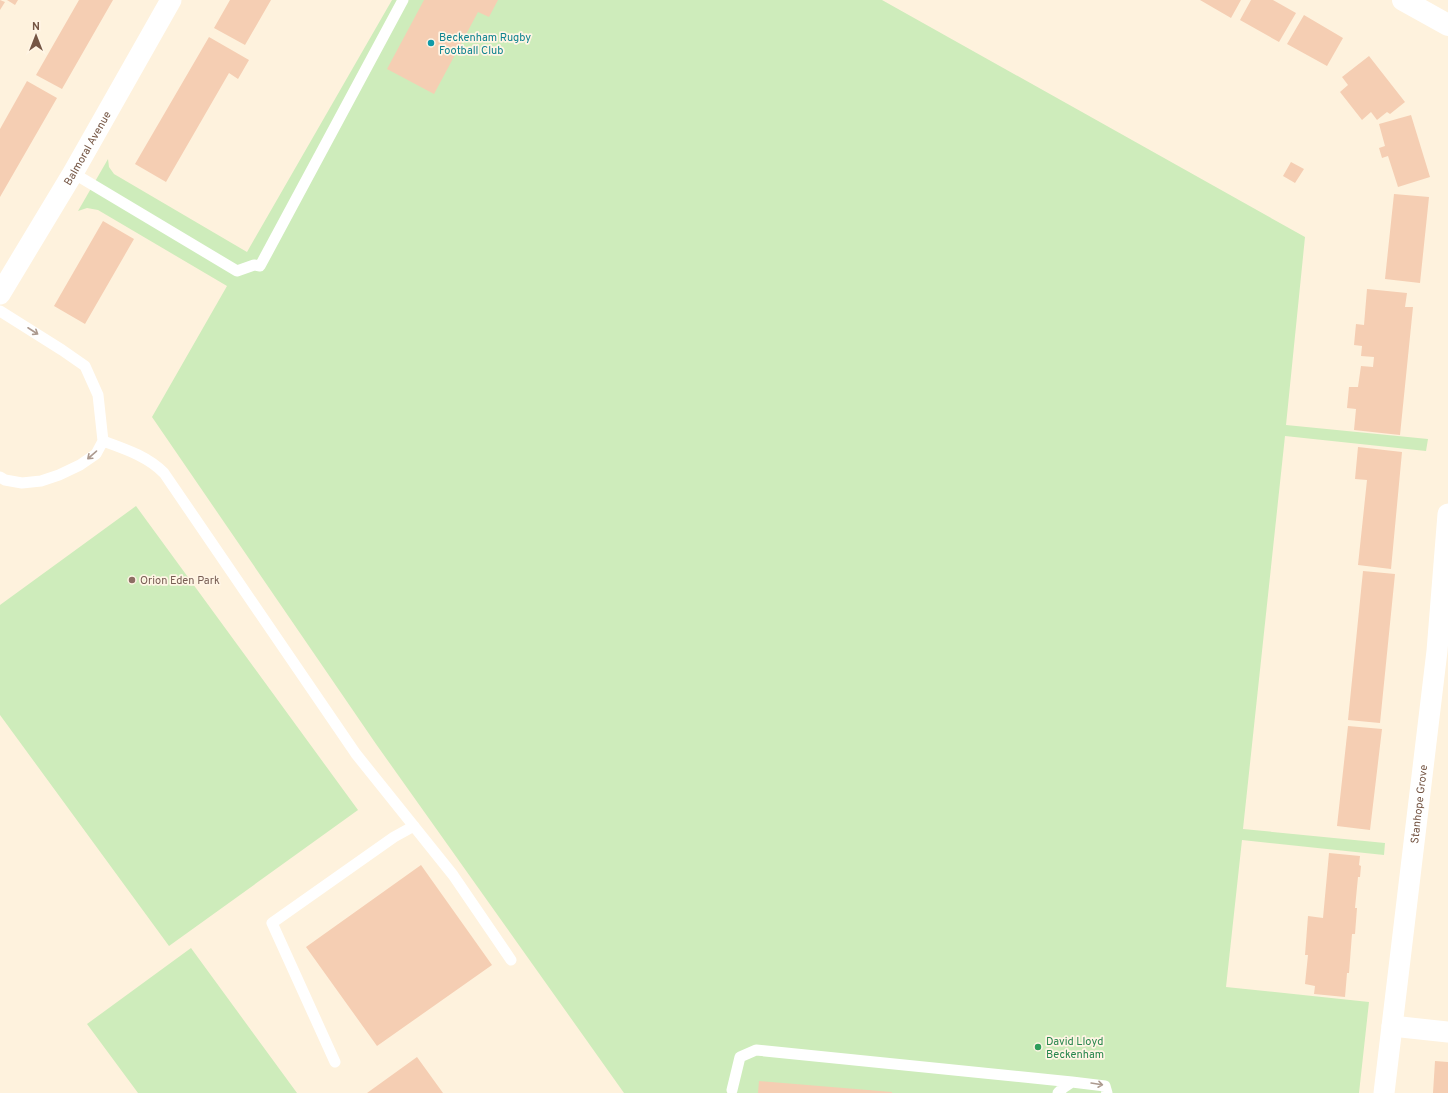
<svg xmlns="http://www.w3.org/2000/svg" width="1448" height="1093" viewBox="0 0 1448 1093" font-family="Overpass,sans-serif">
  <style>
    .green { fill: #ceecbb }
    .building { fill: #f5ceb3 }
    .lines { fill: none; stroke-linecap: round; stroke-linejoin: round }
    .service { stroke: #fff; stroke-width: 11 }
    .minor { stroke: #fff; stroke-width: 21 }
    .tertiary { stroke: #fff; stroke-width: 22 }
    .oneway { stroke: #ac9a8f }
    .culture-dot { fill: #0f9aa8; stroke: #fff5e5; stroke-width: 1.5 }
    .education-dot { fill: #8d6e63; stroke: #fff5e5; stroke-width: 1.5 }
    .leisure-dot { fill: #2e9e5b; stroke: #fff5e5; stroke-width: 1.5 }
    .labels { text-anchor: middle; stroke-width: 3.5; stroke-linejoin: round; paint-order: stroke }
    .culture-label { font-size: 11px; fill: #0d838f; stroke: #fff5e5; text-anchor: start }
    .street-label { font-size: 11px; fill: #755644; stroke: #fff5e5 }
    .education-label { font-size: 11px; fill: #785e54; stroke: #fff5e5; text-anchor: start }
    .leisure-label { font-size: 11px; fill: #27864d; stroke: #fff5e5; text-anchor: start }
  </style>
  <rect width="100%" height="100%" fill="#fef2dd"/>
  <path class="green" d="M 392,0 L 882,0 L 1305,237 L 1286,425 L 1428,439 L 1426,451 L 1285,436 L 1243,829 L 1385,843 L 1384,855 L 1242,840 L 1226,987 L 1369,1002 L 1359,1093 L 624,1093 L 376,744 L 152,417 L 227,286 L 98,210 L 87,208 L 78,211 L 108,159 L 109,167 L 114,174 L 247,252 Z
    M 136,506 L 358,810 L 169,946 L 0,715 L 0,605 Z
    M 191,948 L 297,1093 L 138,1093 L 87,1024 Z"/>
  <path class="building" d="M 0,0 L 5,2 L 0,10 Z
    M 7,0 L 18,0 L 15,5 Z
    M 79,0 L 113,0 L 62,89 L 36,75 Z
    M 230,0 L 271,0 L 245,45 L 214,28 Z
    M 424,0 L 498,0 L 489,17 L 478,12 L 434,94 L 387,69 Z
    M 1200,0 L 1241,0 L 1231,18 Z
    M 1251,0 L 1273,0 L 1296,13 L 1279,42 L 1240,20 Z
    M 1304,15 L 1343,38 L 1327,66 L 1287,44 Z
    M 209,37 L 249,60 L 238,79 L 229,73 L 166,182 L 135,164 Z
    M 1369,56 L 1405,102 L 1390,114 L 1387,112 L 1377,120 L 1371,112 L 1362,120 L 1340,92 L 1348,85 L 1342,77 Z
    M 27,81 L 57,98 L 0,197 L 0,129 Z
    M 1411,115 L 1430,177 L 1398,187 L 1388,156 L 1382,158 L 1379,148 L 1385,146 L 1379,124 Z
    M 1291,162 L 1304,169 L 1295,183 L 1283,176 Z
    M 1394,194 L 1429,197 L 1420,283 L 1385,279 Z
    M 103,221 L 134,239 L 85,324 L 54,306 Z
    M 1367,289 L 1407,293 L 1405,307 L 1413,307 L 1400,435 L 1354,430 L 1356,409 L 1347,408 L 1349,387 L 1358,387 L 1361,366 L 1373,367 L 1374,357 L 1361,356 L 1362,346 L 1354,345 L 1356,324 L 1364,325 Z
    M 1358,447 L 1402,452 L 1391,569 L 1358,565 L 1367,480 L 1355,479 Z
    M 1363,571 L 1395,574 L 1380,723 L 1348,720 Z
    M 1348,726 L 1382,729 L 1370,830 L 1337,826 Z
    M 1329,853 L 1360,856 L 1359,865 L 1361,866 L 1360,877 L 1358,877 L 1355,908 L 1357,908 L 1355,934 L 1352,934 L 1349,973 L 1347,973 L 1345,997 L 1314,994 L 1315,986 L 1305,984 L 1308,955 L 1305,955 L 1308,916 L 1323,918 Z
    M 421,865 L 492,965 L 377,1046 L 306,947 Z
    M 417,1057 L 443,1093 L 367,1093 Z
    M 1435,1061 L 1448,1062 L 1448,1093 L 1433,1093 Z
    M 759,1081 L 892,1092 L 892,1093 L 758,1093 Z"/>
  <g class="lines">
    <path class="service" d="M 73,173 L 237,271 L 254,265 L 260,266 L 403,0
      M 0,311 L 62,350 L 85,366 L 98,395 L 103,441 L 96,454 L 80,465 L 59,475 L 41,481 L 22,483 L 5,480 L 0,477
      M 103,441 C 125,449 147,456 164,473 L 356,754 L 453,875 L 511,960
      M 335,1062 L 272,923 L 394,837 L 414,826
      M 732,1090 L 740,1057 L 756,1050 L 1072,1082
      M 1058,1093 L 1063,1088 L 1072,1082 L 1105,1086 L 1107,1093"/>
    <g class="minor">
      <path id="s1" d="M 0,294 L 73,173 L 171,0"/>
      <path d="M 1392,1026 L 1448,1032"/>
      <path id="s2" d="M 1384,1093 L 1437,651 L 1448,514"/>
    </g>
    <path class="tertiary" d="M 1403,0 L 1448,25"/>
  </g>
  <defs><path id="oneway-shaft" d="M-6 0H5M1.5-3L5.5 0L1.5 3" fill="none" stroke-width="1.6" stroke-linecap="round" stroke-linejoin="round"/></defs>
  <g class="oneway">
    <use href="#oneway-shaft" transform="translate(33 331) rotate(33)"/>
    <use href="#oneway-shaft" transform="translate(92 455) rotate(139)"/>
    <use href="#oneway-shaft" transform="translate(1097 1084) rotate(9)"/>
  </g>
  <circle class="culture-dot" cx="431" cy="43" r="4"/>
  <circle class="education-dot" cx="132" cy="580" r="4"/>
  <circle class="leisure-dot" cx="1038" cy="1047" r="4"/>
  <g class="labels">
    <g class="culture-label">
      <text x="439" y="41">Beckenham Rugby<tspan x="439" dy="13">Football Club</tspan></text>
    </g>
    <g class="street-label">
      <text dy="4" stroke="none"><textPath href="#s1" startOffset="170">Balmoral Avenue</textPath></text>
      <text dy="4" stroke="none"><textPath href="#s2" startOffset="291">Stanhope Grove</textPath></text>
    </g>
    <g class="education-label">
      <text x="140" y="584">Orion Eden Park</text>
    </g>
    <g class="leisure-label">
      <text x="1046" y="1045">David Lloyd<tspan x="1046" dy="13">Beckenham</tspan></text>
    </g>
  </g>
  <g transform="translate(36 36)" stroke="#fff5e5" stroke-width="3" paint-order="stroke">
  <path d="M0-3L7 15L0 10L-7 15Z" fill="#755644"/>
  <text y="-6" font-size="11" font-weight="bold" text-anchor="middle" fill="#755644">N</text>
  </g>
</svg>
